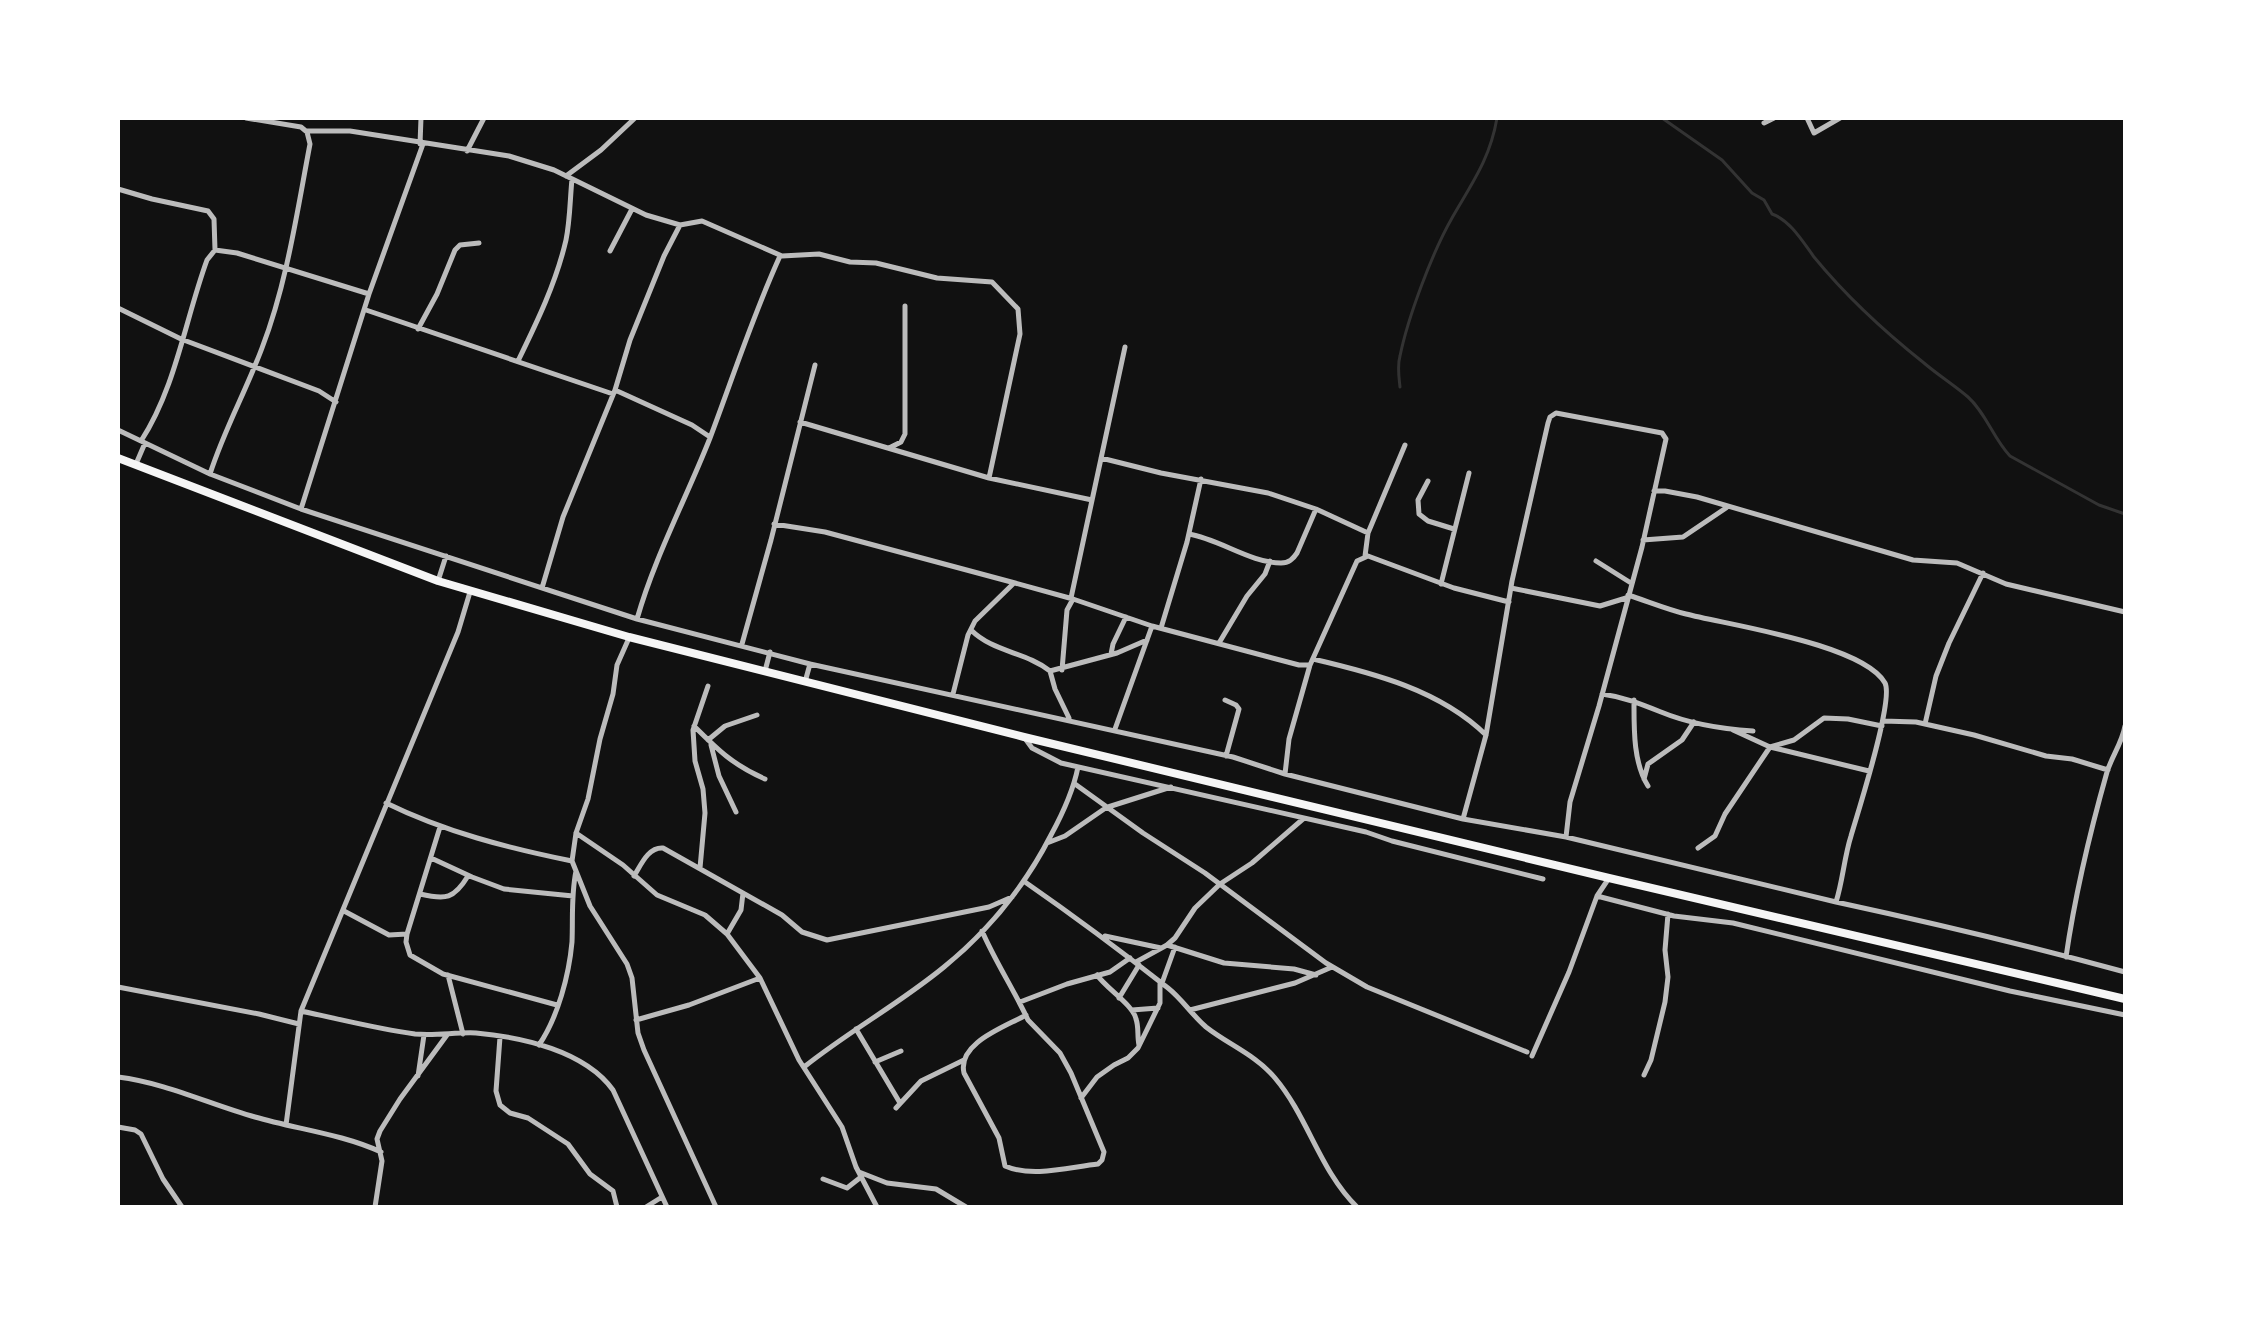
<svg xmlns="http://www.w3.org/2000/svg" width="2243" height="1325" viewBox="0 0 2243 1325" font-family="Literata,serif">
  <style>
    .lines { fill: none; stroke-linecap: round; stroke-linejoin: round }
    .stream { stroke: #333; stroke-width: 3 }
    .minor { stroke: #bcbcbc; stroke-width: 5 }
    .trunk { stroke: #f5f5f5; stroke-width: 8 }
  </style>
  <rect width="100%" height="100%" fill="#111"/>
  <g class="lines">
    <path class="stream" d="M 1662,118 L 1722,160 L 1752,193 L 1764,200 L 1772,214 C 1790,220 1803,242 1814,257 C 1846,296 1885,332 1924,363 C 1938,375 1954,385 1968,397 C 1986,413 1993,438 2010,456 L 2099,505 L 2125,514
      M 1400,387 C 1399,377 1397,366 1400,356 C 1408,317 1432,253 1452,218 C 1472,183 1490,159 1497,118"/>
    <path class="minor" d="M 1807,118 L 1814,133 L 1840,118
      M 1764,123 L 1774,118
      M 306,131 L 350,131 L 509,156 L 554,170 L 646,215 L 680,225 L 702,221 L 782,256 L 819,254 L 850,262 L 876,263 L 937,278 L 992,282 L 1018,309 L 1020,334 L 989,478
      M 420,144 L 421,118
      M 467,151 L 484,118
      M 566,176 L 601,150 L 635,118
      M 118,189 L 152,199 L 208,211 L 214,219 L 215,250
      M 610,251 L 632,209
      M 118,308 L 181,339 L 319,391 L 336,402
      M 366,310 L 613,394
      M 418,329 L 437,294 L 455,250 L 460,245 L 479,243
      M 518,361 C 537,322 556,283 566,240 C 570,221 570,199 572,179
      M 615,390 L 692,425 L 710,437
      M 800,422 L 989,478 L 1092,500
      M 118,430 L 210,474 L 301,509 L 637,619 L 810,664 L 1233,757 L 1285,774 L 1463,819 L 1566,837 L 1836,902 C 1933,923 2030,946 2125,972
      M 141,441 C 176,387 185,320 207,260 L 215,250 L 237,253 L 369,294
      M 889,448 L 901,442 L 905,434 L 905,306
      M 1101,458 L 1161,473 L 1268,493 L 1316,509 L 1368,533
      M 136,464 L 145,443
      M 210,474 C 224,430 246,391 262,348 C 287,283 297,212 310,144 L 307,132 L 301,127 L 246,118
      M 1428,481 L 1418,500 L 1419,514 L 1428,521 L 1454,529
      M 1654,491 L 1665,491 L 1697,497 L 1913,560 L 1957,563 L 2006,584 L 2125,612
      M 301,509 L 369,294 L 423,144
      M 774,524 L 825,532 L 1015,583 L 1073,599 L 1152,626 L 1299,665 L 1310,665
      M 1189,534 C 1219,539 1251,563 1281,563 C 1289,563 1293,559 1297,553 L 1316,509
      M 1643,540 L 1683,537 L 1726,508
      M 1365,556 L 1368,533 L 1405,445
      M 1596,561 L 1631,583
      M 438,581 L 446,556
      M 1441,584 L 1469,473
      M 542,588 L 563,517 L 615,390 L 630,340 L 664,256 L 680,225
      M 1511,588 L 1600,606 L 1626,598
      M 1628,595 C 1647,601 1666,609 1686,614 C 1728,625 1863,644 1885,683 C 1894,700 1858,812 1851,836 C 1844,858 1843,880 1836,902
      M 1071,598 L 1125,347
      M 637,619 C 655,556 686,499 710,438 C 733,377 753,315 780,256
      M 1161,628 L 1187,542 L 1201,479
      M 971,630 C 993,652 1026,652 1050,671 L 1055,689 L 1069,718
      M 629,638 L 617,665 L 613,694 L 600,739 L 588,799 L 576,833 L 572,861 L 590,906 L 627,964 L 632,978 L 638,1033 L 644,1050 L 716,1207
      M 1219,643 L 1247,596 L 1265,574 L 1270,561
      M 742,644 L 771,540 L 815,365
      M 1111,654 L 1113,644 L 1126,617
      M 1313,659 C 1373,673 1440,690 1486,735
      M 1062,670 L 1067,610 L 1073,599
      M 765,671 L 770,652
      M 1050,671 L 1117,653 L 1147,640
      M 805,682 L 810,664
      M 953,694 L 968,635 L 975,621 L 1014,583
      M 1602,694 C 1624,697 1641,704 1661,712 C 1690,724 1722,729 1753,731
      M 1225,700 L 1236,705 L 1239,709 L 1226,756
      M 1634,700 C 1634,728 1633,762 1648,786
      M 1883,721 L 1916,722 L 1974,735 L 2046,756 L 2072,759 L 2108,770
      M 1925,724 L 1936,676 L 1949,643 L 1983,573
      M 694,726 C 718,750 733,765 765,779
      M 1115,729 L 1152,626
      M 1733,730 L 1770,747 L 1869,771
      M 1024,737 L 1032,748 L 1061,763 L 1366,832 L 1392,841 L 1543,879
      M 708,740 L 725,726 L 757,715
      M 711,745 L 719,776 L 736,812
      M 1285,774 L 1289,739 L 1310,665 L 1357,561 L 1368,556 L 1454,588 L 1509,602
      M 1644,779 L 1648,764 L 1682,740 L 1694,722
      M 1075,784 L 1143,833 L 1205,873 L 1326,963 L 1367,987 L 1527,1052
      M 386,803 C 445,832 508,848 572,861
      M 1108,807 L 1171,787
      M 1463,819 L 1486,735 L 1512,581 L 1548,423 L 1550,417 L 1556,413 L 1662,433 L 1666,439 L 1642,547 L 1599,706 L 1570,802 L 1566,837
      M 440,827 L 407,934 L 406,942 L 410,955 L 443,974 L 557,1005
      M 576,833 L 623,865 L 657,895 L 705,915 L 727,934 L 760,978 L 799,1060 L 842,1127 L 856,1167 L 877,1207
      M 1047,843 L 1065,836 L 1107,807
      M 1698,848 L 1715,836 L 1725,814 L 1770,747 L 1794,740 L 1824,718 L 1848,719 L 1882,726
      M 431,858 L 472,877 L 504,889 L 573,896
      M 700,868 L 705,813 L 703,789 L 695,761 L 693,730 L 708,686
      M 634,876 C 641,865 648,847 663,848 L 782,915 L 802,932 L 827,940 L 989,907 L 1012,897
      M 1025,882 C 1074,916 1121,951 1168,988 C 1182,999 1192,1015 1206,1027 C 1229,1045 1256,1055 1275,1078 C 1308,1117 1320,1171 1357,1207
      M 420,894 C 446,900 454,899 468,876
      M 1597,896 L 1674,916 L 1733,923 L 2010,991 L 2125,1015
      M 344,911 L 389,935 L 407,934
      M 982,931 C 995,961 1014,990 1028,1020 L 1060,1053 L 1071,1073 L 1104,1152 L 1102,1160 L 1098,1164 C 1070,1167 1032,1178 1005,1166 L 999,1138 L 964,1073 C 957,1043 1005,1027 1026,1015
      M 727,934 L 741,910 L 743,893
      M 1105,936 L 1161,948
      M 1167,945 L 1224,963 L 1294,969 L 1316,975
      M 2066,957 C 2075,895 2090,832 2107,772 C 2112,756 2122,743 2125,726
      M 1136,962 L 1167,945 L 1175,938 L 1195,908 L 1220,884 L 1252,863 L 1303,819
      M 448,975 L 463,1034
      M 1097,975 C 1107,989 1133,1005 1136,1019 C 1139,1027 1137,1036 1139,1045
      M 1162,983 L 1175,947
      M 118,987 L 259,1014 L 299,1024
      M 1119,998 L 1139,965
      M 1020,1002 L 1067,984 L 1110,972 L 1130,958
      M 1132,1010 L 1158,1008
      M 1190,1010 L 1295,983 L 1332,967
      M 301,1011 C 339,1019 377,1029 415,1034 C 436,1036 456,1032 476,1033 C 522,1037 585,1051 613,1090 L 667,1207
      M 636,1020 L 689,1005 L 760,978
      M 856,1029 L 900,1103
      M 500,1037 L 496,1091 L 500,1105 L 510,1113 L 528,1118 L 568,1144 L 590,1174 L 613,1191 L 617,1207
      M 539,1045 C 558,1017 569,975 572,942 C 573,918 571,895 576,871
      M 1532,1056 L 1569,972 L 1597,896 L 1609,878
      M 875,1062 L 901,1051
      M 804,1067 C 849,1031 899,1004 944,967 C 988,931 1025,886 1051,835 C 1063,813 1073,792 1078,767
      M 1644,1075 L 1651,1060 L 1665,1002 L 1668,977 L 1665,950 L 1668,914
      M 418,1076 L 424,1035
      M 118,1077 C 166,1083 209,1104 255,1117 C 296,1129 342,1134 381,1152
      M 1081,1098 L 1097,1077 L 1114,1065 L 1128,1058 L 1138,1048 L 1160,1003 L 1160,982
      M 896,1108 L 921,1081 L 964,1060
      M 286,1125 L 301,1011 L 458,632 L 470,592
      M 118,1127 L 135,1130 L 141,1134 L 163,1179 L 182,1207
      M 859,1172 L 887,1183 L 936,1189 L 966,1207
      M 823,1179 L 847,1188 L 861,1177
      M 375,1207 L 382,1161 L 377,1139 L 380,1131 L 400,1099 L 447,1035
      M 646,1207 L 662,1197"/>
    <path class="trunk" d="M 118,458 L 438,581 L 629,637 L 1024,737 L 1609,878 L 2125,999"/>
  </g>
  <rect width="2243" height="1325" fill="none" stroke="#ffffff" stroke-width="240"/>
</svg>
